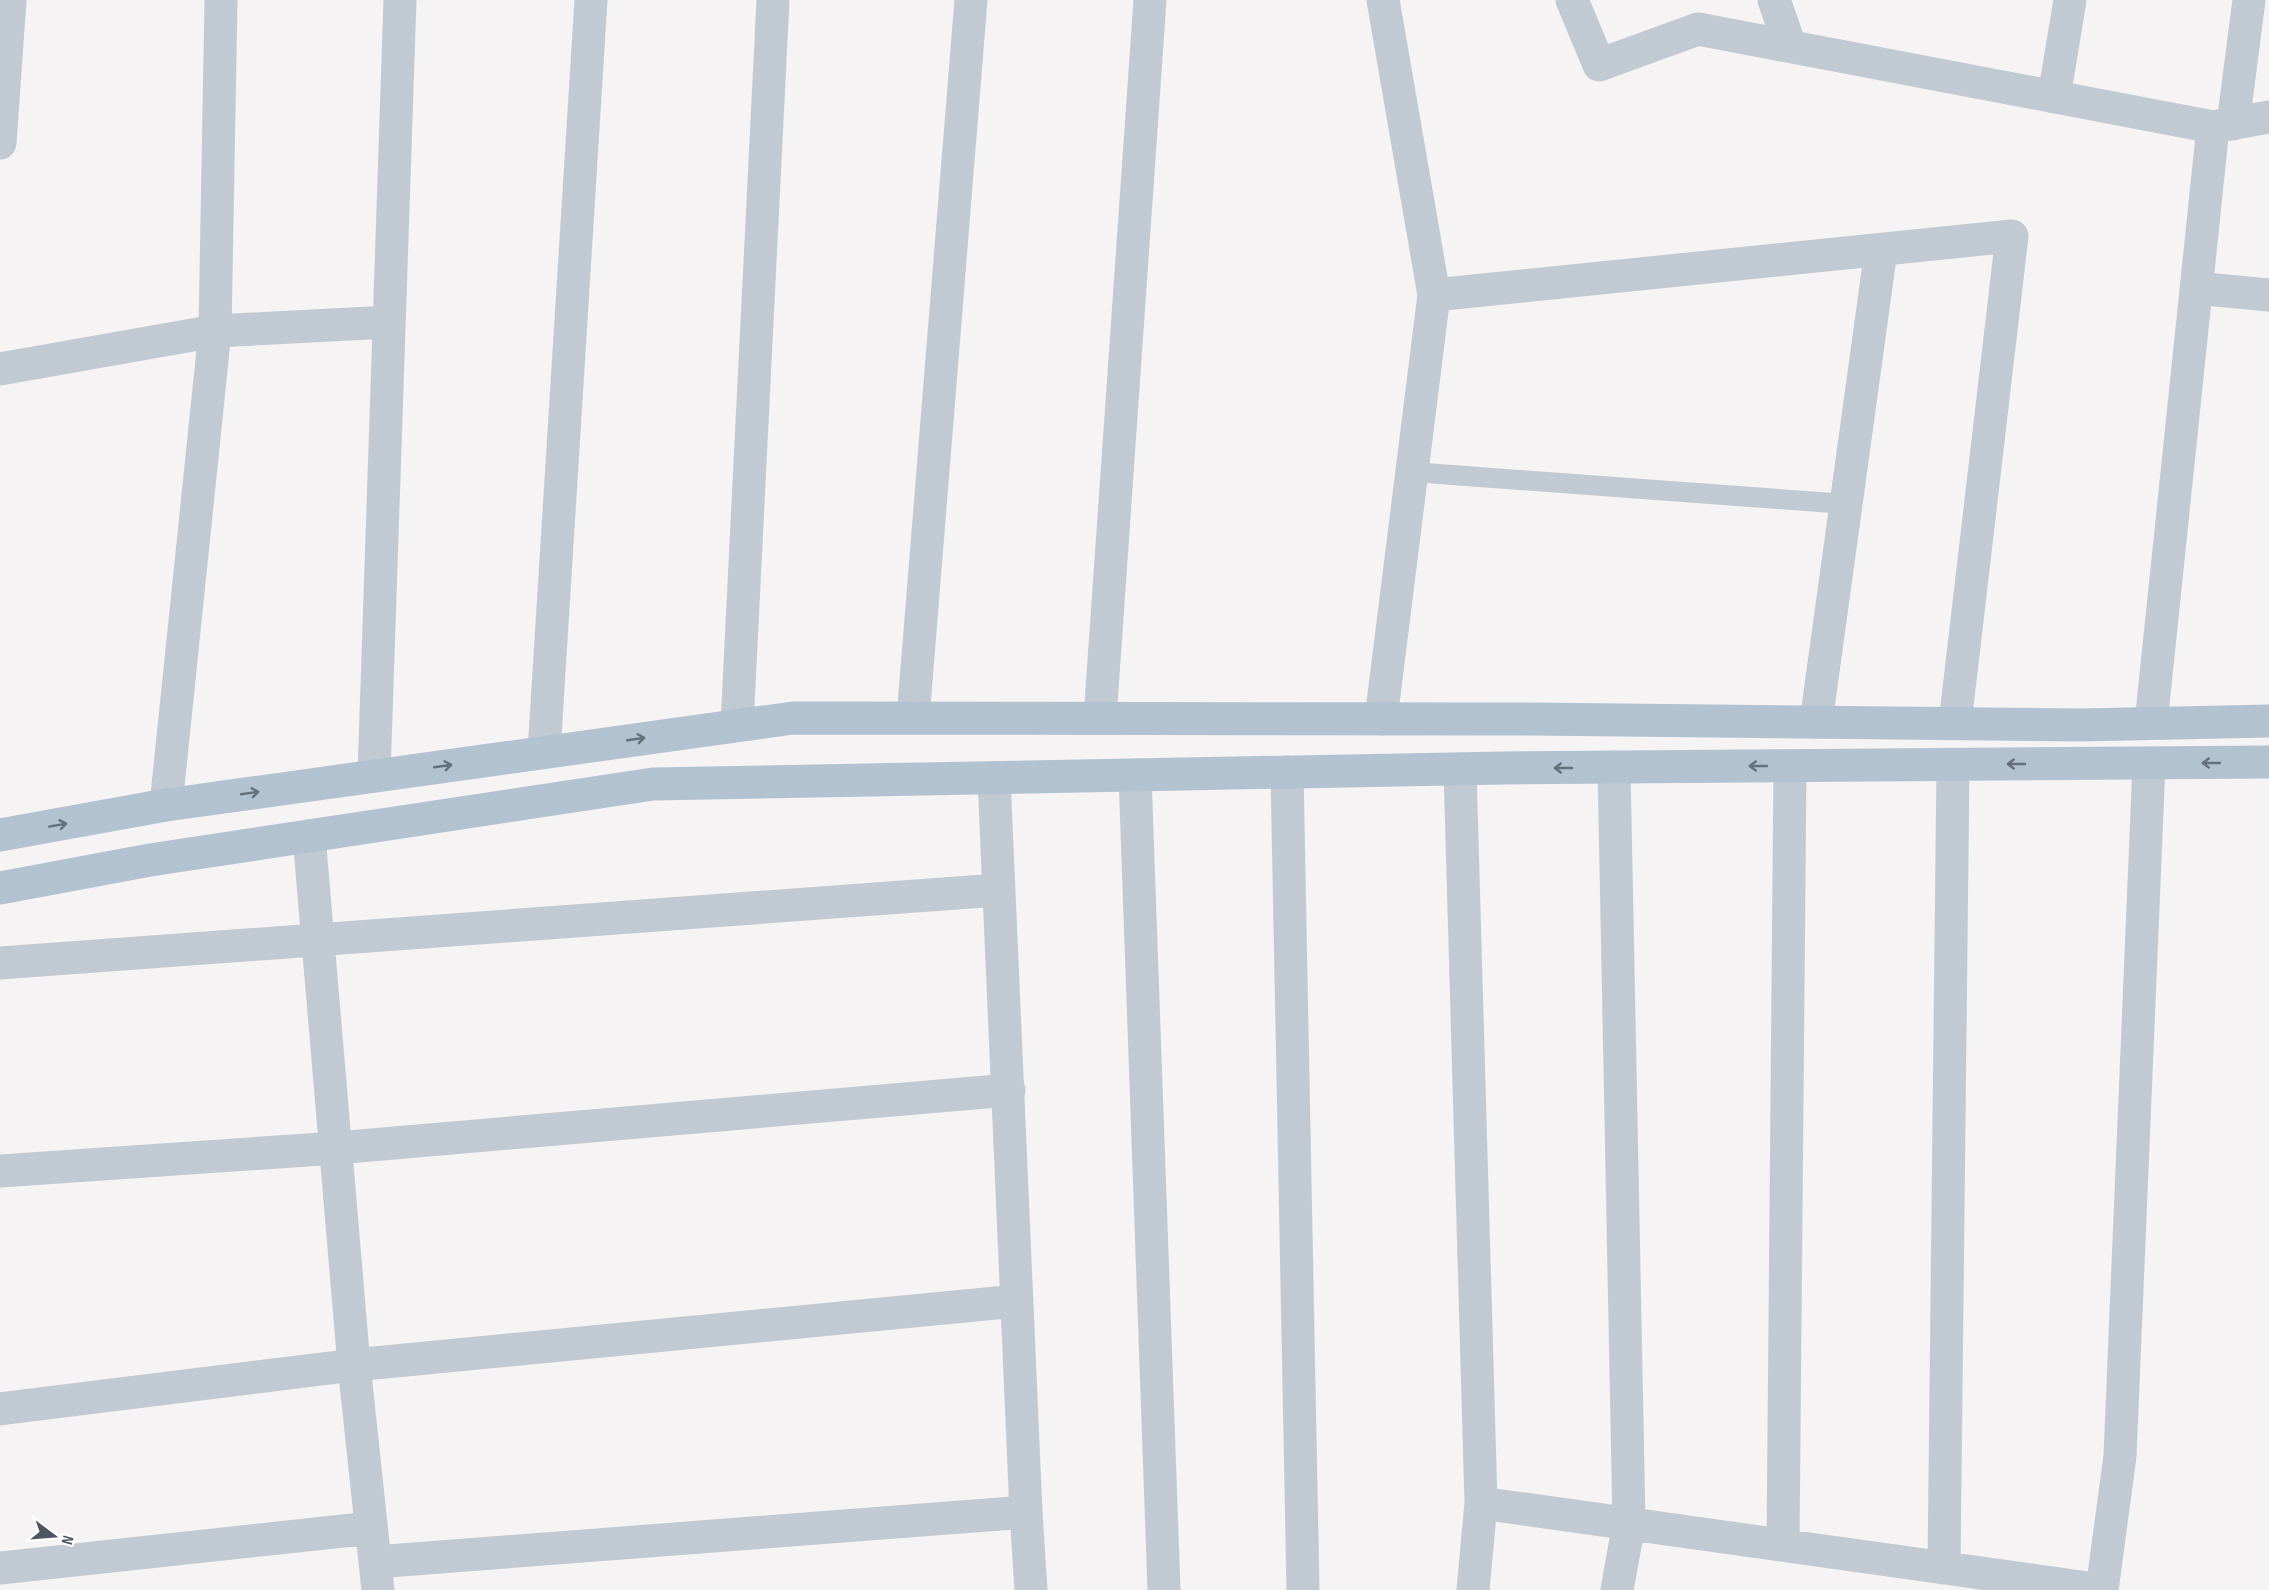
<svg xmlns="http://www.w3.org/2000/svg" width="2269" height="1590" viewBox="0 0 2269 1590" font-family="'Sofia Sans Condensed',sans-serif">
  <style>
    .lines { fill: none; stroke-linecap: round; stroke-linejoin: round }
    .service { stroke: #c1cad2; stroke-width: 20 }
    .minor { stroke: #c1cad2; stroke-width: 33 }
    .primary { stroke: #b3c2d1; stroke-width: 33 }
    .oneway { stroke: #64717d }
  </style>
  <rect width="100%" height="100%" fill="#f5f3f3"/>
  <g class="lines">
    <path class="service" d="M 1412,472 L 1846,504"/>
    <path class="minor" d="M 1383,0 L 1434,295
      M 1572,0 L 1599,65 L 1698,29 L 2213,127 L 2269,117
      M 1774,0 L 1790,46
      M 2054,97 L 2070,0
      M 2233,124 L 2249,0
      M 0,143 L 10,0
      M 2196,288 L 2269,295
      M 0,369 L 215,331 L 389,322
      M 913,718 L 971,0
      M 1100,718 L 1150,0
      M 1381,719 L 1434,295 L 2012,236 L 1955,723
      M 1816,722 L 1881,250
      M 2151,723 L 2213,127
      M 737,725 L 773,0
      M 544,752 L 591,0
      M 1614,767 L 1629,1523 L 1617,1590
      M 1460,769 L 1481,1503 L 1473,1590
      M 1287,772 L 1303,1590
      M 374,775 L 400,0
      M 1135,775 L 1164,1590
      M 166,805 L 215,331 L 221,0
      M 309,836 L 354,1365 L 378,1590
      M 0,963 L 998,890
      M 0,1171 L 336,1148 L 1009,1090
      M 0,1409 L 354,1365 L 1017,1301
      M 1481,1503 L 2102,1590
      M 1026,1512 L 1031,1590
      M 1783,1545 L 1790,766
      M 375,1562 L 1026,1512 L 994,778
      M 0,1568 L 371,1528
      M 1944,1568 L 1953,765
      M 2102,1590 L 2120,1456 L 2149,764"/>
    <path class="primary" d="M 0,835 L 166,805 L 793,718 L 1531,719 L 2082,725 L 2269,721
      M 0,888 L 150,860 L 653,784 L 1503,768 L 2269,762"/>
  </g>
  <defs><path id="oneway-shaft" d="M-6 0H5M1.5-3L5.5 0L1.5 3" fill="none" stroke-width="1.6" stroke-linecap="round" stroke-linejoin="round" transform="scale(1.5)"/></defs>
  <g class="oneway">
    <use href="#oneway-shaft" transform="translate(636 739) rotate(-8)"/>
    <use href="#oneway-shaft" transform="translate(2211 763) rotate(180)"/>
    <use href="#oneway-shaft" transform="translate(2016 764) rotate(180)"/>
    <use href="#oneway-shaft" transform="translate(443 766) rotate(-8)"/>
    <use href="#oneway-shaft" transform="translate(1758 766) rotate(180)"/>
    <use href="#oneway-shaft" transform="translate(1563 768) rotate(180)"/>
    <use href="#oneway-shaft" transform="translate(250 793) rotate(-8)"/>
    <use href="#oneway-shaft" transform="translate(58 825) rotate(-10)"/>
  </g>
  <g transform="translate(54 1536) rotate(106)" stroke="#ffffff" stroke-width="4.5" paint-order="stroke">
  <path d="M0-4.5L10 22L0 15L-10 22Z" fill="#4a5661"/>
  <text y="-9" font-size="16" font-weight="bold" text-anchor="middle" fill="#4a5661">N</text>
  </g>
</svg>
